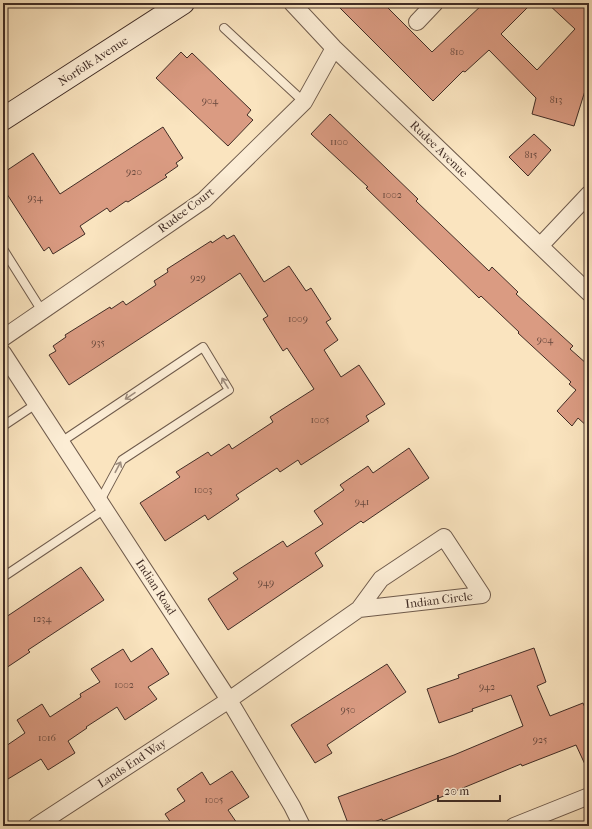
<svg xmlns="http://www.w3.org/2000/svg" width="592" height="829" viewBox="0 0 592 829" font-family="'IM FELL French Canon',serif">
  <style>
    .building { fill: #da9b82; stroke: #412d26 }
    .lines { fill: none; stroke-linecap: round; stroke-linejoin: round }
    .lane-casing { stroke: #6f5b4c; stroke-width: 10 }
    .street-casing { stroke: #6f5b4c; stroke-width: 18 }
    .secondary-casing { stroke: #412d26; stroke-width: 24 }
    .lane { stroke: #fcedd5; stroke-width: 8 }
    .street { stroke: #fcedd5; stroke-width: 16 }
    .secondary { stroke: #fcedd5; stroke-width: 22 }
    .oneway { stroke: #9e8d7e }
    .labels { text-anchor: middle; stroke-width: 3.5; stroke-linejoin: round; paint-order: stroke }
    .number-label { font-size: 10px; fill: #67483d }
    .street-label { font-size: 12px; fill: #412d26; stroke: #fcedd5 }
  </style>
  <rect width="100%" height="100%" fill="#fae4bf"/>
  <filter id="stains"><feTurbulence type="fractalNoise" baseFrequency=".005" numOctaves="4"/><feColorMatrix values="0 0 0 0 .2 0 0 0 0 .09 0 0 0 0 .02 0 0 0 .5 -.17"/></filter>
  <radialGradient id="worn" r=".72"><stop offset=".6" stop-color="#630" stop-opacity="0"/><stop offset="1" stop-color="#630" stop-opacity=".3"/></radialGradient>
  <path class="building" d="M 335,3 L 383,3 L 432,52 L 484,3 L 532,3 L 501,34 L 537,70 L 575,29 L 547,3 L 589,3 L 589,78 L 574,126 L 532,114 L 536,98 L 489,50 L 465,72 L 463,71 L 433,101 Z
    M 181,52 L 187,58 L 192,53 L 251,110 L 247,115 L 253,120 L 228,146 L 156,78 Z
    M 330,114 L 418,199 L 416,201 L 489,271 L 492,267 L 518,292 L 516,294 L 573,346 L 570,349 L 587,364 L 589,362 L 589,428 L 578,418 L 572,426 L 557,411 L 576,390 L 569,384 L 571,382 L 518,333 L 519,332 L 481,296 L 479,298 L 366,188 L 368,187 L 311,134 Z
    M 163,127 L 183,158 L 176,163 L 178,166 L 165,175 L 167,177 L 128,202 L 126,201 L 110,212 L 107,208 L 80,226 L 85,234 L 53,254 L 49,247 L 44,251 L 3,188 L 3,173 L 33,153 L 60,194 Z
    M 534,134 L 551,150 L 528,176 L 509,157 Z
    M 224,235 L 227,239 L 234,235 L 264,282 L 289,266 L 306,291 L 311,288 L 331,319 L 326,322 L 338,340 L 324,350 L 341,377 L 359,365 L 385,404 L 366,416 L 369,421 L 301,465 L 298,460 L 280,472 L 277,468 L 236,495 L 239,499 L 208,520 L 205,515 L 165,541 L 140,503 L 180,477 L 176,472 L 208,452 L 211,456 L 229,444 L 232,449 L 273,422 L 270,417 L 314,389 L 287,348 L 283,351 L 263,319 L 268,316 L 240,273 L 69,385 L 49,355 L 56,351 L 53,346 L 66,337 L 65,335 L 110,307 L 111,309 L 123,301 L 126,305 L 156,285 L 154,281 L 168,272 L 167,269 L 211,241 L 212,243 Z
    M 409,448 L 429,478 L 363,523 L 361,521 L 315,553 L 323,566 L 228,630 L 208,599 L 238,579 L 233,573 L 283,541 L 287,547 L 323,524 L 314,511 L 344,490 L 340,485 L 368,466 L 373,473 Z
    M 81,567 L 104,600 L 28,650 L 30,652 L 3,670 L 3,619 Z
    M 152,648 L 169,674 L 148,687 L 157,699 L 125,720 L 117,707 L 86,727 L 87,728 L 68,741 L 75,753 L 48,770 L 41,759 L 3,782 L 3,748 L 25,733 L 17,720 L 42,704 L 50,717 L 81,697 L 80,694 L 100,682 L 91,669 L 123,649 L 131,662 Z
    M 534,648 L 546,682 L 537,686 L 550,716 L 583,703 L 589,717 L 589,773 L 576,745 L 522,766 L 521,764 L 383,821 L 382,819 L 363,826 L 349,826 L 338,797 L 454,755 L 523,726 L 511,695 L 472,709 L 473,711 L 439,723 L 427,689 L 459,678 L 458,675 Z
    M 387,664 L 406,692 L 327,745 L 332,753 L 315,763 L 291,725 Z
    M 232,771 L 249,797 L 228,810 L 239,826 L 173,826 L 165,814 L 185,801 L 177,789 L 202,772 L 210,785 Z"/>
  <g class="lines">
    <g class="lane-casing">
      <path id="lane" d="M 224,28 L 304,102
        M 3,249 L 42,311
        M 3,426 L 36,404
        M 61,442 L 203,347 L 229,390 L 122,460 L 100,501
        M 3,577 L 105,509"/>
    </g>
    <g class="street-casing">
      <path id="street" d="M 292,3 L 334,48 L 589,293
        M 417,22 L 435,3
        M 540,246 L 589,194
        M 3,338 L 204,200 L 304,102 L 334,48
        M 3,353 L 229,700 L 292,806 L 302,826
        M 36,826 L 229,700 L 359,609 L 482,595 L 444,537 L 381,579 L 359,609
        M 514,826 L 589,796"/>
    </g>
    <g class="secondary-casing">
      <path id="secondary" d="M 3,119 L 183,3"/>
    </g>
    <use href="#lane" class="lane"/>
    <use href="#street" class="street"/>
    <use href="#secondary" class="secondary"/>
  </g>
  <defs><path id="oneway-shaft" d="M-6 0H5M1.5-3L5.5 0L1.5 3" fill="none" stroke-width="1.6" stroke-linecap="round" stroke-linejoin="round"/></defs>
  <g class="oneway">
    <use href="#oneway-shaft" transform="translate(225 383) rotate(-122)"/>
    <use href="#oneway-shaft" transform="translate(130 396) rotate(146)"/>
    <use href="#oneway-shaft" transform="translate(118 467) rotate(-62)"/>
  </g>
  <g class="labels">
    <g class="number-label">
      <text x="457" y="55">810</text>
      <text x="556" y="103">813</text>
      <text x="210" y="104">904</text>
      <text x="339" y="145">1100</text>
      <text x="531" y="158">815</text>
      <text x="134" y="175">920</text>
      <text x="392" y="198">1002</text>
      <text x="35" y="201">934</text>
      <text x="198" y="281">929</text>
      <text x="298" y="322">1009</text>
      <text x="545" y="343">904</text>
      <text x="98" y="346">935</text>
      <text x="320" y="423">1005</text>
      <text x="203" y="493">1003</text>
      <text x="362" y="505">941</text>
      <text x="266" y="586">949</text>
      <text x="42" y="622">1234</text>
      <text x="124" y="688">1002</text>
      <text x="487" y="690">942</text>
      <text x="348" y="713">950</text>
      <text x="47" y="741">1016</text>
      <text x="540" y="743">925</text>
      <text x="214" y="803">1005</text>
    </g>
    <g class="street-label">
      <text transform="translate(93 61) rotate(-33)" y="4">Norfolk Avenue</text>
      <text transform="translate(439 149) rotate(44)" y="4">Rudee Avenue</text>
      <text transform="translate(186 210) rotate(-37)" y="4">Rudee Court</text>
      <text transform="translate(156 587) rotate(57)" y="4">Indian Road</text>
      <text transform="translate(439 600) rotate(-7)" y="4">Indian Circle</text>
      <text transform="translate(132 763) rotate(-33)" y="4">Lands End Way</text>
    </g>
  </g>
  <rect width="592" height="829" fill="none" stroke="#fae4bf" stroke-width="16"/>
  <rect x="4" y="4" width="584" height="821" fill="none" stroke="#412d26" stroke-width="2"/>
  <rect x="8" y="8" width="576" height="813" fill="none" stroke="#412d26"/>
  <path d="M438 795v6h62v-6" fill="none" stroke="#412d26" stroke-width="2"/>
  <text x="444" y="795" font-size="12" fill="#412d26" stroke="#fcedd5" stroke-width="3" paint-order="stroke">20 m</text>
  <rect width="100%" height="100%" filter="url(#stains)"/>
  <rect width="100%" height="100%" fill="url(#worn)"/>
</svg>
